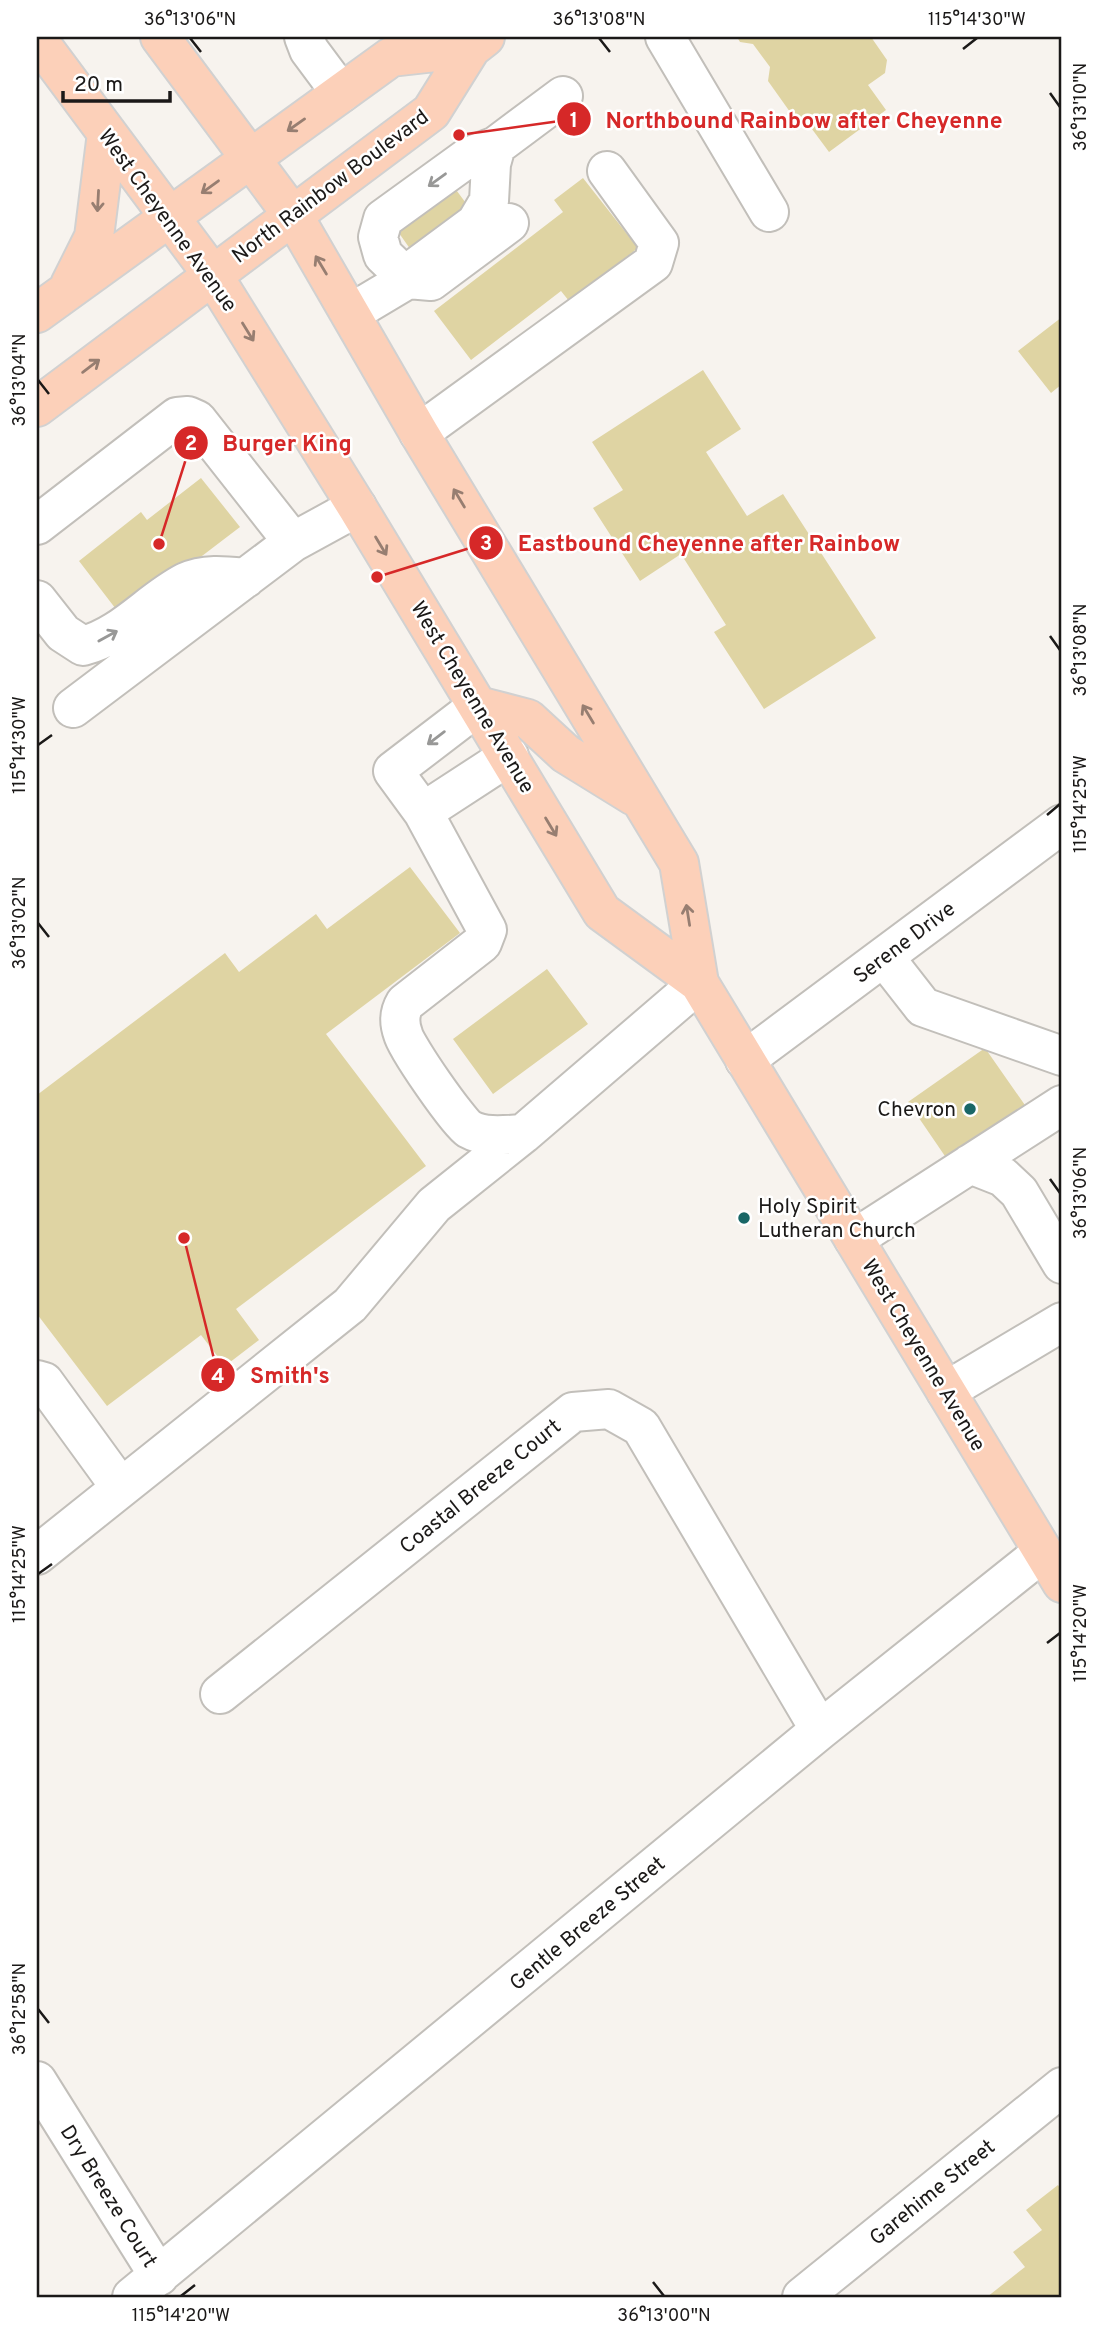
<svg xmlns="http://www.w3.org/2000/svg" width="1099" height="2334" viewBox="0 0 1099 2334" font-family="Overpass,sans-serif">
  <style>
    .building { fill: #dfd4a3 }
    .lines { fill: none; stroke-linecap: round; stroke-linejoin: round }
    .minor-casing { stroke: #c2bfba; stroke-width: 42 }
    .major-casing { stroke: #d1d1d1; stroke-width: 42 }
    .minor { stroke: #fff; stroke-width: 38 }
    .major { stroke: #fcd0b9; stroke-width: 38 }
    .oneway { stroke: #977e71 }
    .oneway2 { stroke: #989897 }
    .ticks { fill: none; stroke: #1b1918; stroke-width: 2.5 }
    .poi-dot { fill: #196767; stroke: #fff; stroke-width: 2.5 }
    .labels { text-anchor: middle; stroke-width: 5; stroke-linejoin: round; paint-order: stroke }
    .street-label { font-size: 21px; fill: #1b1918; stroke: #fff }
    .poi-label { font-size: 21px; fill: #1b1918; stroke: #fff; text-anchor: end }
    .leader { fill: none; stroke: #d62828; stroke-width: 2.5 }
    .callout-dot { fill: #d62828; stroke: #fff; stroke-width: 2.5 }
    .mark-label { font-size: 21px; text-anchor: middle; font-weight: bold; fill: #fff }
    .callout-label { font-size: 23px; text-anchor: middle; font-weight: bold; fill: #d62828; stroke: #fff; stroke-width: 5; stroke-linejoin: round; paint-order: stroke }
    .neatline { fill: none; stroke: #1b1918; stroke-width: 2.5 }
    .ticks-label { font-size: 18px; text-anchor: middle; fill: #1b1918 }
  </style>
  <rect width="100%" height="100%" fill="#f7f3ee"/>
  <path class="building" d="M 737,37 L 871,37 L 887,60 L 885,73 L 868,85 L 886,110 L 829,152 L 806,121 L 795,119 L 768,81 L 770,67 L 753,44 L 740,42 Z
    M 583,178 L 638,248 L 569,301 L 561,291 L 471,360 L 434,311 L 563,212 L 554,200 Z
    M 451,183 L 471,210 L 413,253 L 394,226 Z
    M 1062,317 L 1062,384 L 1051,393 L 1018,351 Z
    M 703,370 L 741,429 L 706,452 L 747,516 L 783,494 L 876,638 L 764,709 L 714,632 L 726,625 L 681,554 L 640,581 L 593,508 L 623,490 L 592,442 Z
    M 201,478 L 240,527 L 122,617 L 79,561 L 141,512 L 147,520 Z
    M 410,867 L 460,933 L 326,1034 L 426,1166 L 236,1309 L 259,1340 L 225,1366 L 201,1335 L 107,1406 L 37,1314 L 37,1095 L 225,953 L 239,972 L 316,914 L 327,929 Z
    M 547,969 L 588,1024 L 493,1094 L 453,1039 Z
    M 985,1048 L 1027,1108 L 949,1162 L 908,1102 Z
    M 1058,2185 L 1062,2191 L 1062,2297 L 987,2297 L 1025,2267 L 1013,2252 L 1042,2230 L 1026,2210 Z"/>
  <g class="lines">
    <g class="minor-casing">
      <path id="minor" d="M 304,37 L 309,50 L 341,93
        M 665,37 L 769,212
        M 509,223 L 431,281 L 408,279 L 383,255 L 378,237 L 383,219 L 470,156 L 496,146 L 563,96
        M 351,313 L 408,279 L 418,266 L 476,223 L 489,201 L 491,164 L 496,146
        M 419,433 L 653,263 L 659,243 L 607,171
        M 37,525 L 177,417 L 188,416 L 197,420 L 293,542
        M 37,600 L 63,633 L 83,646 C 124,635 149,601 186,582 C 205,573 227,576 246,578
        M 478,706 L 393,771 L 423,812 L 487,930 L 482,943 L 405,1003 C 399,1013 399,1023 403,1034 C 406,1047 458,1122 469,1129 C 485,1138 505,1135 523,1134
        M 73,708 L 293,542 L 357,507
        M 423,812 L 509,756
        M 884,957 L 923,1007 L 1062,1056
        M 745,1060 L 1062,824
        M 970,1164 L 1003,1177 L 1019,1192 L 1062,1264
        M 854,1239 L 1062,1105
        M 37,1380 L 44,1382 L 121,1488
        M 946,1391 L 1062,1322
        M 37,1555 L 350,1305 L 434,1205 L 523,1134 L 699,983
        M 220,1694 L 573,1412 L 609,1409 L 641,1427 L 820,1730
        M 37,2081 L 159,2276
        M 132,2297 L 820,1730 L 1043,1552
        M 802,2297 L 1062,2087"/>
    </g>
    <g class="major-casing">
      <path id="major" d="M 160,37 L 294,217 L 419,433 L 679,863 L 699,983 L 1062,1583
        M 37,39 L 212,274 L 357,507 L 602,912 L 699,983
        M 70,285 L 94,237 L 107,133
        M 37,313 L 391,57 L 471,48
        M 37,407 L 431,112 L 471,48 L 485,37
        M 478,706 L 528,719 L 566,754 L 634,796"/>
    </g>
    <use href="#minor" class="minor"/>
    <use href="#major" class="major"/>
  </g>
  <defs><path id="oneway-shaft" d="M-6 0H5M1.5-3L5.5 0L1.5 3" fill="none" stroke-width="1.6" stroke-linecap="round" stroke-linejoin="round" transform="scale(1.75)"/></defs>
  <g class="oneway">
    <use href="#oneway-shaft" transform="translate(296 125) rotate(145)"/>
    <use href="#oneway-shaft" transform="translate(210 187) rotate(144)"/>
    <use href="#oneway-shaft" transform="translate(98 201) rotate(93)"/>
    <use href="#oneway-shaft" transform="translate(321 265) rotate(-121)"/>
    <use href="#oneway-shaft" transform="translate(248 332) rotate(58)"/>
    <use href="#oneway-shaft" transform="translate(91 366) rotate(-37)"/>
    <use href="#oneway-shaft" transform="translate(459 498) rotate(-121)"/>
    <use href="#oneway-shaft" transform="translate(381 546) rotate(59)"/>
    <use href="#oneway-shaft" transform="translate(588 714) rotate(-121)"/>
    <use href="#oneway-shaft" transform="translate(551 827) rotate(59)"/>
    <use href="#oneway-shaft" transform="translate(688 915) rotate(-99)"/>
  </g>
  <g class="oneway2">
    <use href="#oneway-shaft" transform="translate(437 180) rotate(144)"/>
    <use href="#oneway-shaft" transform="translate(108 636) rotate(-29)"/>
    <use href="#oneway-shaft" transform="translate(436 738) rotate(143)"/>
  </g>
  <path class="ticks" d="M 190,38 L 201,52M 599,38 L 610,52M 963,49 L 977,38M 1050,93 L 1060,107M 38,380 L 49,394M 1050,636 L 1060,650M 38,745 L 52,735M 1047,815 L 1060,804M 38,923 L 49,937M 1050,1179 L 1060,1193M 38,1574 L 52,1564M 1047,1643 L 1060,1633M 38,2009 L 49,2023M 653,2282 L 664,2296M 181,2296 L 195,2285"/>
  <g class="poi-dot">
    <circle cx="970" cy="1109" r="7"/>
    <circle cx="744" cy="1218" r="7"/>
  </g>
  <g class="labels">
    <g class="street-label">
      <text transform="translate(330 186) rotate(-37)" y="7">North Rainbow Boulevard</text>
      <text transform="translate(168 220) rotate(54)" y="7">West Cheyenne Avenue</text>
      <text transform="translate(473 697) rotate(59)" y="7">West Cheyenne Avenue</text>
      <text transform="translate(904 942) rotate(-37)" y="7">Serene Drive</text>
      <text transform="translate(924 1355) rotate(59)" y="7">West Cheyenne Avenue</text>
      <text transform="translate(480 1486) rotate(-39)" y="7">Coastal Breeze Court</text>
      <text transform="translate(587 1923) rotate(-40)" y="7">Gentle Breeze Street</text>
      <text transform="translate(932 2192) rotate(-39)" y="7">Garehime Street</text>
      <text transform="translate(109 2196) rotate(58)" y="7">Dry Breeze Court</text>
    </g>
    <g class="poi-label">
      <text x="956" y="1116">Chevron</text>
      <text x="758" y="1213" text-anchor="start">Holy Spirit<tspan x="758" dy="24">Lutheran Church</tspan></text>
    </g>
  </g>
  <path class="leader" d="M459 135L574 119M159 544L191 443M377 577L486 543M184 1238L218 1375"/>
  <g class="callout-dot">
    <circle cx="459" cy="135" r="7"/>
    <circle cx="159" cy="544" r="7"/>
    <circle cx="377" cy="577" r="7"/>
    <circle cx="184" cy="1238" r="7"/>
    <circle cx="574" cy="119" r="18"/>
    <circle cx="191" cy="443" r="18"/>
    <circle cx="486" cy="543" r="18"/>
    <circle cx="218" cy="1375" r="18"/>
  </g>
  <g class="mark-label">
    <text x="574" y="127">1</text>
    <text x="191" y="450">2</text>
    <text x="486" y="550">3</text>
    <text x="218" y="1383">4</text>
  </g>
  <g class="callout-label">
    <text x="804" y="128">Northbound Rainbow after Cheyenne</text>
    <text x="287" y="451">Burger King</text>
    <text x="709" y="551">Eastbound Cheyenne after Rainbow</text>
    <text x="290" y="1383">Smith's</text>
  </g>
  <rect width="1099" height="2334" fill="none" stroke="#ffffff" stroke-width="77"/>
  <path d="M63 91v10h107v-10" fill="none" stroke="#1b1918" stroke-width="3.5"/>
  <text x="74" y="91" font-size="21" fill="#1b1918" stroke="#ffffff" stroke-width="5" paint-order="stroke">20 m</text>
  <rect x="38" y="38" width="1022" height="2258" class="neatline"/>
  <g class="ticks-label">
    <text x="190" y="25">36°13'06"N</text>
    <text x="599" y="25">36°13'08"N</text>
    <text x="977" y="25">115°14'30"W</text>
    <text transform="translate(1080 107) rotate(-90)" y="6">36°13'10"N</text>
    <text transform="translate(19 380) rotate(-90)" y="6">36°13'04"N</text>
    <text transform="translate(1080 650) rotate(-90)" y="6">36°13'08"N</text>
    <text transform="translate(19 745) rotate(-90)" y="6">115°14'30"W</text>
    <text transform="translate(1080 804) rotate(-90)" y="6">115°14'25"W</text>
    <text transform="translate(19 923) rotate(-90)" y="6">36°13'02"N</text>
    <text transform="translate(1080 1193) rotate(-90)" y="6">36°13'06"N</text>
    <text transform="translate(19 1574) rotate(-90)" y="6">115°14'25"W</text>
    <text transform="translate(1080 1633) rotate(-90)" y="6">115°14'20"W</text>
    <text transform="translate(19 2009) rotate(-90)" y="6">36°12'58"N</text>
    <text x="181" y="2321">115°14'20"W</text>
    <text x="664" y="2321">36°13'00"N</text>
  </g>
</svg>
